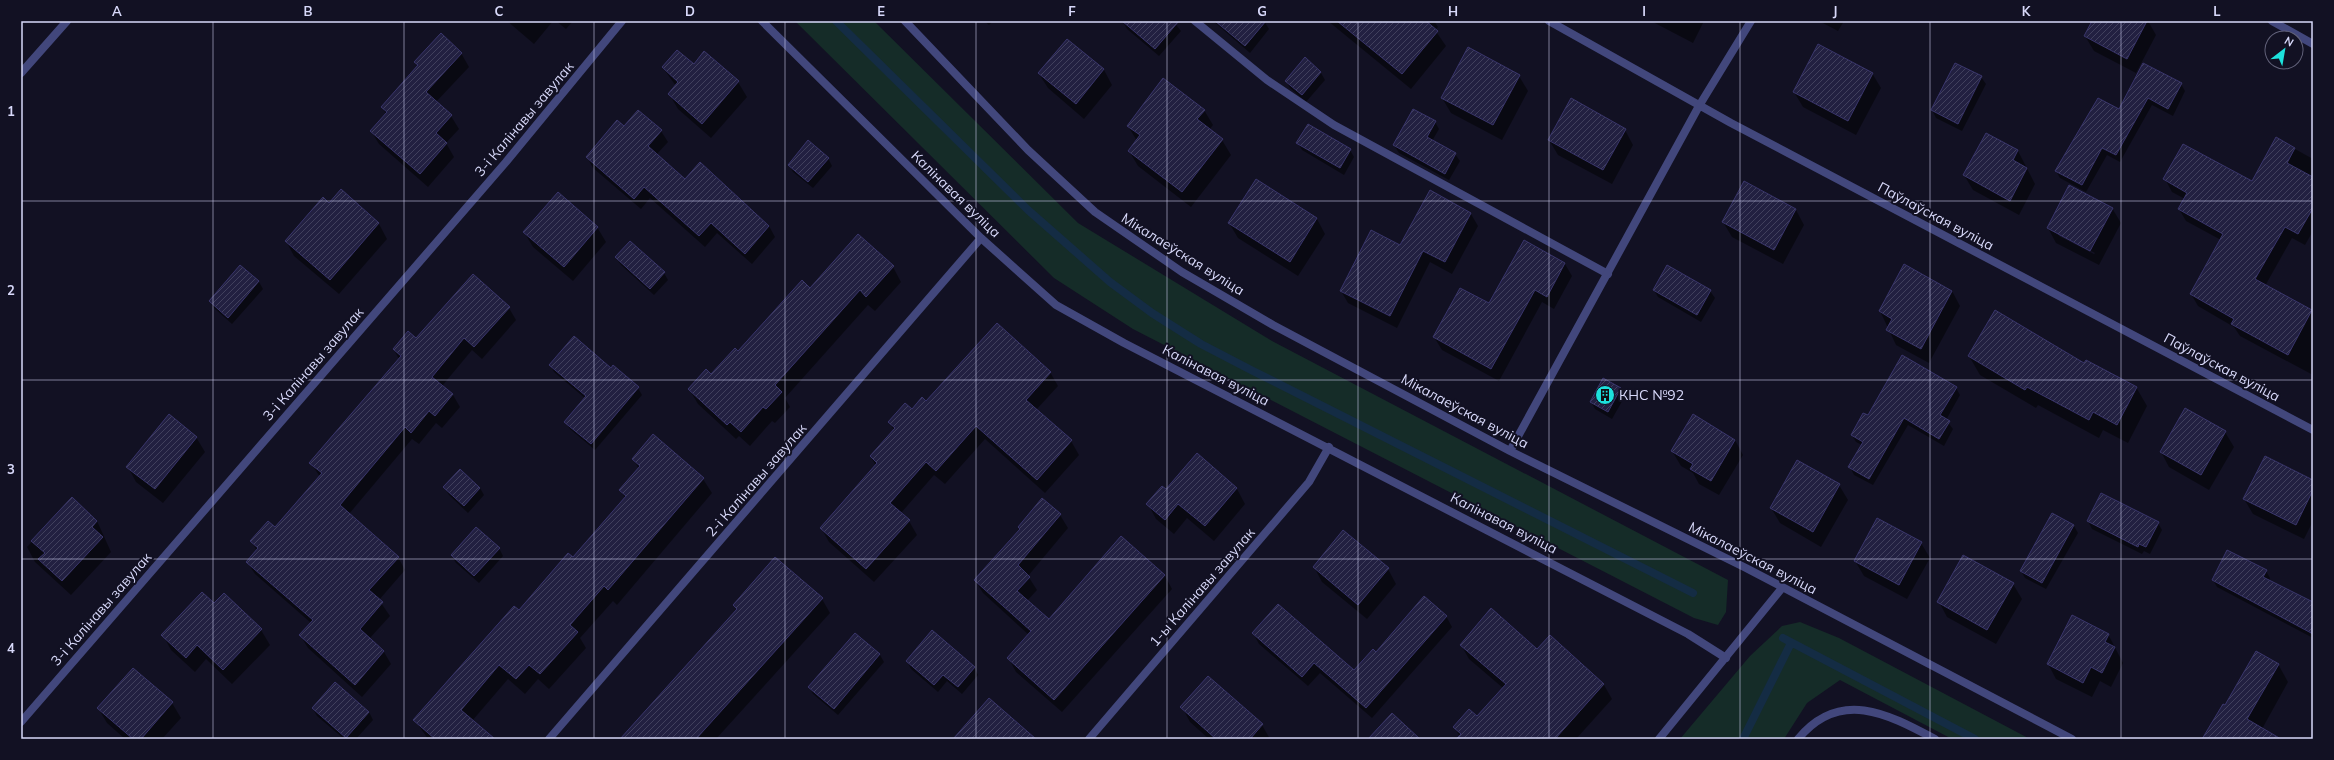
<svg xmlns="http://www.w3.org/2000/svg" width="2334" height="760" viewBox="0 0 2334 760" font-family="Mulish,sans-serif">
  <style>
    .grass { fill: #152c28 }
    .shadow { fill: #0007; fill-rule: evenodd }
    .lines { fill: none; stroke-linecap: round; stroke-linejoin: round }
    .stream { stroke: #142c44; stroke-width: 8 }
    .building { fill: url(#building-hatch); stroke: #39356b }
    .service { stroke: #42477c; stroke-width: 8 }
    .minor { stroke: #42477c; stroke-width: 8 }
    .tertiary { stroke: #42477c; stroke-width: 8 }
    .grid { fill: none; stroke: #d8d9fa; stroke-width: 1; stroke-opacity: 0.55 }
    .labels { text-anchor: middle; stroke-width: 4; stroke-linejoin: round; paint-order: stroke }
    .street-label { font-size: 14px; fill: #d8d9fa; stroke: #121123 }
    .poi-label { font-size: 14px; fill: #d8d9fa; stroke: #121123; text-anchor: start }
    .neatline { fill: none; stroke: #d8d9fa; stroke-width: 1.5 }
    .grid-label { font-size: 13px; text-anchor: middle; font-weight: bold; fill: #d8d9fa }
  </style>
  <defs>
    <pattern id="building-hatch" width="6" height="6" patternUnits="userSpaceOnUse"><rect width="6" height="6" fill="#222041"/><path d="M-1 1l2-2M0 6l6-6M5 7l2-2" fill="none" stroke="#41405d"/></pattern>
  </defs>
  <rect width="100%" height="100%" fill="#121123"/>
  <path class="grass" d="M 795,21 L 874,21 L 1078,223 L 1272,341 L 1728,580 L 1726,612 L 1718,625 L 1694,618 L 1133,329 L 1054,278 Z
    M 1800,622 L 1839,638 L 2030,739 L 1952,739 L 1840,680 L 1807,703 L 1784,739 L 1680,739 L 1750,656 L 1782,626 Z"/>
  <path class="shadow" d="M 507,21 L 553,21 L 534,44 Z
    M 556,21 L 573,21 L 566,29 Z
    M 984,21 L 993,21 L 989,25 Z
    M 1173,21 L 1181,31 L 1159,56 L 1127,29 L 1123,22 Z
    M 1213,21 L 1264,21 L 1269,29 L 1250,53 Z
    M 1328,21 L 1434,21 L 1438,27 L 1435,30 L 1446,46 L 1411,89 Z
    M 1651,21 L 1704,21 L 1693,43 Z
    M 1819,21 L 1844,21 L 1838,31 Z
    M 2093,21 L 2148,21 L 2156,35 L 2136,73 L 2094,51 L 2085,36 Z
    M 1067,40 L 1104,70 L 1112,85 L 1084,119 L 1048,88 L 1039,74 Z
    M 461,53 L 469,67 L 436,102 L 451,116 L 459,129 L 446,143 L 454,157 L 428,187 L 379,144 L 371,131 L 386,114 L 382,107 L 418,67 L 416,62 Z
    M 1305,59 L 1321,73 L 1325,80 L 1306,102 L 1290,88 L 1286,81 Z
    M 2143,64 L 2181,84 L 2185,91 L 2173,116 L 2152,105 L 2120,162 L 2107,155 L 2086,192 L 2060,178 L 2056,171 L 2119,110 Z
    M 694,65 L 738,82 L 747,97 L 711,138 L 678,109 L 669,94 L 676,86 L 663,68 Z
    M 1872,73 L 1881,88 L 1856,135 L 1803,107 L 1794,92 Z
    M 1519,76 L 1528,91 L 1502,140 L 1451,113 L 1442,98 Z
    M 1981,77 L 1986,84 L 1962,131 L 1936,118 L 1932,110 Z
    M 1204,110 L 1213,125 L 1209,130 L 1222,140 L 1231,155 L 1191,207 L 1138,166 L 1129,151 L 1137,141 L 1128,126 Z
    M 638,111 L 661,131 L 668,142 L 656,155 L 685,180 L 769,226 L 775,237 L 752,264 L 717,233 L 705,247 L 650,198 L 641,209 L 593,168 L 587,157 L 624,127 Z
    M 1435,122 L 1439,129 L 1432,141 L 1455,154 L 1460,161 L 1449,180 L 1399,153 L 1394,145 Z
    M 1625,130 L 1633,145 L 1612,184 L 1558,155 L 1549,140 Z
    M 2277,139 L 2313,159 L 2313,231 L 2305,245 L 2292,238 L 2265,286 L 2313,312 L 2313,375 L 2240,336 L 2234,327 L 2198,306 L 2191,294 L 2221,240 L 2186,221 L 2179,209 L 2185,199 L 2172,192 L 2165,179 L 2253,182 Z
    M 1298,143 L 1350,150 L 1354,157 L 1344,175 L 1302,150 Z
    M 2018,151 L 2035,184 L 2019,215 L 1973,190 L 1964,175 Z
    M 828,158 L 832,166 L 813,188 L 793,172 L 789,165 Z
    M 1256,180 L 1317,219 L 1325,234 L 1298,276 L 1238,238 L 1229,223 Z
    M 1745,182 L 1796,210 L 1804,225 L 1783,264 L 1732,237 L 1723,222 Z
    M 2070,186 L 2112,208 L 2121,223 L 2099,265 L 2056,243 L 2048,228 ZM 2059,234 L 2095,253 L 2094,254 L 2059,236 Z
    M 341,191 L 379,224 L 387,239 L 339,294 L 294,256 L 286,241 L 329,204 Z
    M 1471,214 L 1478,226 L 1452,274 L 1430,262 L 1397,328 L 1348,303 L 1341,291 L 1400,246 Z
    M 597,227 L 606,242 L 573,281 L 533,247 L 524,232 Z
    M 1524,242 L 1565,264 L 1572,276 L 1554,309 L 1542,302 L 1499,381 L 1442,350 L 1434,337 L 1489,305 Z
    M 616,258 L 664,273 L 668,280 L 654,295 L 621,265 Z
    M 241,266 L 259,282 L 263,289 L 232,324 L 214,308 L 210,301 Z
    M 893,267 L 901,282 L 875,311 L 868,305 L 785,398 L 790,407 L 775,423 L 772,421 L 750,446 L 739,436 L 736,439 L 698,404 L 689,389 L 711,375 L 810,289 Z
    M 1654,290 L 1710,291 L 1715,298 L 1701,322 L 1658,297 Z
    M 1952,291 L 1960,306 L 1929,363 L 1896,345 L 1880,311 Z
    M 509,308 L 516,320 L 482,359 L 472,350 L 442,386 L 453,395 L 460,407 L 442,428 L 436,423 L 419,444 L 412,439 L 349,514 L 398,557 L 405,570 L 379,600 L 390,616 L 369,639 L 384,652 L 391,664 L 362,697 L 308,648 L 300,635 L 311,623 L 255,574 L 247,562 L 257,551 L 251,541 L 275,528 L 320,477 L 311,463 L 399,359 L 394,350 L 416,339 Z
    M 1969,356 L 2085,364 L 2136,387 L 2147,406 L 2128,443 L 2103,430 L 2099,438 L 2038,405 L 2036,408 L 1980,375 Z
    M 550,365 L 611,369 L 613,366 L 638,388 L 642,395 L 595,450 L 570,429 L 566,422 L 586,399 L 554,372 Z
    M 1050,372 L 1058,386 L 1036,410 L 1071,441 L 1079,455 L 1045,493 L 985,439 L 945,484 L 934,475 L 901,513 L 909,521 L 917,535 L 874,582 L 829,542 L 821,528 L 876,466 L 871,457 L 894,430 L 889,422 L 926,402 Z
    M 1956,388 L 1960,395 L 1946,420 L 1953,429 L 1944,446 L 1908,425 L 1873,485 L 1854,475 L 1850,467 L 1862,445 L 1856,442 L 1852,435 L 1868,417 Z
    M 1620,389 L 1625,396 L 1612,419 L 1595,409 L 1591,402 Z
    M 2185,409 L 2225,432 L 2234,447 L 2209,490 L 2169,467 L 2161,452 Z
    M 196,437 L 205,452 L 163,503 L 136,482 L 128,467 Z
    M 1735,440 L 1743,455 L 1719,495 L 1699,484 L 1693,473 L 1681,466 L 1672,451 Z
    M 1197,455 L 1237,489 L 1245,504 L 1214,541 L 1187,518 L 1174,534 L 1156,519 L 1148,504 L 1166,491 Z
    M 633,459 L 703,479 L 712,493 L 617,605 L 613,601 L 580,638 L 586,648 L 549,689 L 538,679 L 525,694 L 508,679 L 472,721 L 488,739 L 428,739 L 415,720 L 573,558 L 625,498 L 620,490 L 639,469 Z
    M 2313,481 L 2313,521 L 2304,539 L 2253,514 L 2244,499 Z
    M 1839,485 L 1848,500 L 1821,547 L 1780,523 L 1771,508 Z
    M 444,487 L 480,488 L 484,495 L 468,513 L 449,495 Z
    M 72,499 L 97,521 L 111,552 L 71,595 L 35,562 L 27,547 Z
    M 2053,514 L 2074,526 L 2078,533 L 2046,589 L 2025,578 L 2021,571 Z
    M 1060,515 L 1068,528 L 1028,576 L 1037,590 L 1027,601 L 1049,620 L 1121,538 L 1165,576 L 1172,589 L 1062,712 L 1016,672 L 1009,659 L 1029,635 L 983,593 L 975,580 L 1021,530 Z
    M 2088,521 L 2158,523 L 2162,530 L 2150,554 L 2144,551 L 2142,554 L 2092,529 Z
    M 1921,543 L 1930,558 L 1907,599 L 1864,576 L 1855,561 Z
    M 499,548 L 503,556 L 479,583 L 456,563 L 452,556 Z
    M 1314,567 L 1388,569 L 1396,584 L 1367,619 L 1322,582 Z
    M 2266,571 L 2270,578 L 2269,581 L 2313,603 L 2313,638 L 2217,587 L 2213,580 Z
    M 2013,584 L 2022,599 L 1996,644 L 1947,617 L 1939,602 Z
    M 822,599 L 830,613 L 716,739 L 626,739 L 737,610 L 734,605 Z
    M 214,605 L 261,630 L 270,645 L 232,684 L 206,659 L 195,672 L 171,650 L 163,635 Z
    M 1446,616 L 1452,627 L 1372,718 L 1320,673 L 1308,686 L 1259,644 L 1253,633 L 1354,672 L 1377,654 Z
    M 855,634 L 880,655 L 884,662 L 838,715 L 813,694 L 809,687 Z
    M 2108,634 L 2123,663 L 2111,687 L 2100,681 L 2092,697 L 2056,679 L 2048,664 Z
    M 1550,636 L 1604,685 L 1612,699 L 1576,739 L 1458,739 L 1460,737 L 1454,727 L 1477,717 L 1503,688 L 1469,659 L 1461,645 L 1537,650 Z
    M 907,661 L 974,667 L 978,675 L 962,694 L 947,681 L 938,692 L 911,669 Z
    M 2278,664 L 2288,682 L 2262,729 L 2275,739 L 2203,739 L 2225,707 Z
    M 336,683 L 369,712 L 373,720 L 356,739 L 344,739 L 317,716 L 313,709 Z
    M 172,703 L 181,718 L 162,739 L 125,739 L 107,723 L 98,708 Z
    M 1182,707 L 1262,725 L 1270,739 L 1209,739 L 1190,722 Z"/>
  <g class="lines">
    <path class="stream" d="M 836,21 L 1028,210 L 1110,282 L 1152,313 L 1201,344 L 1251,370 L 1693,593
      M 1783,638 L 1975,739
      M 1743,739 L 1791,643"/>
  </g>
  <path class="building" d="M 1122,21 L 1179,21 L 1155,49 Z
    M 1215,21 L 1266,21 L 1245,46 Z
    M 1337,21 L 1426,21 L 1438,31 L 1402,74 Z
    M 2092,21 L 2147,21 L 2127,59 L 2084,36 Z
    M 441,33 L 462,53 L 426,92 L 452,115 L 436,133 L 447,143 L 420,174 L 370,131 L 387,112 L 381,107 L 418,65 L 414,62 Z
    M 1067,39 L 1104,69 L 1076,104 L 1038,73 Z
    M 1818,44 L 1873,73 L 1848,121 L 1793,92 Z
    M 1468,47 L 1520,75 L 1493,125 L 1441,98 Z
    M 677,50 L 694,64 L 704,51 L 739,81 L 702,124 L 668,94 L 678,82 L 662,67 Z
    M 1305,57 L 1321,72 L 1302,95 L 1285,81 Z
    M 1955,63 L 1982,76 L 1958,124 L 1931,110 Z
    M 2143,63 L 2182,83 L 2168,109 L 2148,98 L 2116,155 L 2102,148 L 2082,185 L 2055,171 L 2098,98 L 2119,109 Z
    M 1163,78 L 1205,110 L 1197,119 L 1223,139 L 1182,192 L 1128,151 L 1140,135 L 1127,126 Z
    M 1571,98 L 1626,129 L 1603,170 L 1548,140 Z
    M 1413,109 L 1436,121 L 1427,137 L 1456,153 L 1445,174 L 1393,145 Z
    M 638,110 L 662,130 L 648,146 L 685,179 L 700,162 L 769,226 L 745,254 L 711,223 L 699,236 L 644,187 L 634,199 L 586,157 L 617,120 L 624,126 Z
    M 1308,124 L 1351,149 L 1340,168 L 1296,143 Z
    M 1986,133 L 2018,150 L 2013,160 L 2027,168 L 2010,201 L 1963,175 Z
    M 2276,137 L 2295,148 L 2287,163 L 2313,177 L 2313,208 L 2298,234 L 2285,227 L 2255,279 L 2312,310 L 2288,355 L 2231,324 L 2234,319 L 2190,294 L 2223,234 L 2178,209 L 2187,193 L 2163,179 L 2183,144 L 2252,181 Z
    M 808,140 L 829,158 L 808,182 L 788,165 Z
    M 1256,179 L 1317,218 L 1290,262 L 1228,223 Z
    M 1744,181 L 1796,209 L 1774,250 L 1722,222 Z
    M 2069,185 L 2113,208 L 2090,251 L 2047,228 Z
    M 341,189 L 379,223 L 330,280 L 285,241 L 323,197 L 329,203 Z
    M 1430,190 L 1471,213 L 1445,262 L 1423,251 L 1390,316 L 1340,291 L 1371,230 L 1400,245 Z
    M 558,192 L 598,227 L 564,267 L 523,232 Z
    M 858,234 L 894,266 L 866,297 L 860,290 L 775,385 L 782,392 L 766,409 L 763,407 L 741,432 L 730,422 L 727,425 L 688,389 L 706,369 L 711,374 L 735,348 L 738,351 L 802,280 L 810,288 Z
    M 1524,240 L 1565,263 L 1547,297 L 1535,290 L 1491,369 L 1433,337 L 1460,288 L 1489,303 Z
    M 630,241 L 665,272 L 650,289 L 615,257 Z
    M 1904,264 L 1952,291 L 1921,349 L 1886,330 L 1892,319 L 1879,311 Z
    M 240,265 L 259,281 L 228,318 L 209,301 Z
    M 1667,265 L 1711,290 L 1697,315 L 1653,290 Z
    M 473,274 L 510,307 L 474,347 L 464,338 L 432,377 L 453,394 L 435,416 L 429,411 L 411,433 L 405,427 L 340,505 L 399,557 L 369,590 L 383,602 L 360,629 L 384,651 L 355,685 L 299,635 L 313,620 L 246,562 L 258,548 L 250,541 L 268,521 L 275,527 L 322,473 L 309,463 L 401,356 L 393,349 L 408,331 L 416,338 Z
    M 1995,310 L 2084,363 L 2086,360 L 2137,387 L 2117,425 L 2093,412 L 2089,420 L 2027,387 L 2025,390 L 1968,356 Z
    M 997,323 L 1051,372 L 1026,400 L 1072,440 L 1037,480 L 976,426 L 936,471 L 926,462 L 890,503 L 910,520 L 866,569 L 820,528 L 877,463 L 870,456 L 895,428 L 888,422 L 905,403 L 912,409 L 922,397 L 926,401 Z
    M 574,336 L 611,368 L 613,365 L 639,387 L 591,444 L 564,422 L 586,396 L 549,365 Z
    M 1902,355 L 1957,387 L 1940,415 L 1950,421 L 1939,439 L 1904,418 L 1869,479 L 1848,467 L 1863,442 L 1851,435 L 1863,413 L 1868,415 Z
    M 1603,378 L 1621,388 L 1608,412 L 1590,402 Z
    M 2185,408 L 2226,431 L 2201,475 L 2160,452 Z
    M 169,414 L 197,437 L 155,489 L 126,467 Z
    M 1693,414 L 1735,440 L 1711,481 L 1690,469 L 1693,464 L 1671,451 Z
    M 653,434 L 704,478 L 608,590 L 604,586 L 570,625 L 578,632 L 540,674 L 529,665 L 516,679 L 499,665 L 461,710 L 495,739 L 435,739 L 413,720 L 514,606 L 519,610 L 568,553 L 573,557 L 626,496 L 619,490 L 640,466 L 632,459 Z
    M 1197,453 L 1237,488 L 1205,526 L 1178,504 L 1165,520 L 1146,504 L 1162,486 L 1166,489 Z
    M 2265,456 L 2313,480 L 2313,490 L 2296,525 L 2243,499 Z
    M 1797,460 L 1840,484 L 1813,532 L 1770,508 Z
    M 460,469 L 480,488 L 464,506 L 443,487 Z
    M 2101,493 L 2159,522 L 2146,547 L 2139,544 L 2138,547 L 2087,521 Z
    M 72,497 L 97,521 L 92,527 L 103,537 L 62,581 L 38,559 L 45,553 L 31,541 Z
    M 1042,498 L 1061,514 L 1018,565 L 1030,577 L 1017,591 L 1049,619 L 1121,536 L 1165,575 L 1054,700 L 1007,658 L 1031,631 L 974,580 L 1020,529 L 1018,527 Z
    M 2052,513 L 2074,525 L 2042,583 L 2020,571 Z
    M 1877,518 L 1922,542 L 1899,585 L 1854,561 Z
    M 476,527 L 500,548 L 474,576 L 451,555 Z
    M 1343,530 L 1389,568 L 1358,605 L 1313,567 Z
    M 2227,550 L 2267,570 L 2263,577 L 2313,602 L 2313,634 L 2212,580 Z
    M 1963,555 L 2014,583 L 1987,630 L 1937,602 Z
    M 775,557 L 823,598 L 696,739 L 620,739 L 737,609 L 733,605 Z
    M 202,592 L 214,603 L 224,593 L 262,629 L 223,670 L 197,645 L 186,658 L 161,635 Z
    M 1424,596 L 1447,616 L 1366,708 L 1314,663 L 1302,677 L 1252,633 L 1278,604 L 1354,670 L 1373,649 L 1376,652 Z
    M 1491,608 L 1537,649 L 1550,635 L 1604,684 L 1555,739 L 1456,739 L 1461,734 L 1453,727 L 1469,709 L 1477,716 L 1506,684 L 1460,645 Z
    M 2072,615 L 2109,634 L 2105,642 L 2115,647 L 2102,673 L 2091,667 L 2083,683 L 2047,664 Z
    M 932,630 L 975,667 L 958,687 L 943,675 L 934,685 L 906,661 Z
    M 855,633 L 880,654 L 834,709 L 808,687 Z
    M 2256,651 L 2279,664 L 2247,719 L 2281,739 L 2202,739 L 2223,704 L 2225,705 Z
    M 133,668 L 173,702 L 141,739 L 133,739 L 97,708 Z
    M 1208,676 L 1263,724 L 1250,739 L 1216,739 L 1180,707 Z
    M 335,682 L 369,712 L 346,738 L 312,708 Z
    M 989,698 L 1036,739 L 953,739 Z
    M 1392,713 L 1420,739 L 1368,739 Z"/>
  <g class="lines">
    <path class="service" d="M 1195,21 L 1267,80 L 1334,125 L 1608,274"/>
    <path class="minor" d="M 762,21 L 981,238 L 1056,305 L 1124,343 L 1688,634 L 1726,658
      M 905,21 L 1028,150 L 1095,212 L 1182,272 L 1273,325 L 1510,451 L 1746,568 L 2072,739
      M 1549,21 L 1731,123 L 2313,430
      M 2272,21 L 2313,44
      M 1510,451 L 1699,106 L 1751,21
      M 21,722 L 506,162 L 622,21
      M 549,739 L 981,238
      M 1089,739 L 1309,482 L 1329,447
      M 1659,739 L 1782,588
      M 1798,739 C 1840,688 1888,714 1935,739"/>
    <path class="tertiary" d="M 21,73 L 67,21"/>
  </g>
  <path class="grid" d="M 213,21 L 213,739M 404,21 L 404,739M 594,21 L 594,739M 785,21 L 785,739M 976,21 L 976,739M 1167,21 L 1167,739M 1358,21 L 1358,739M 1549,21 L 1549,739M 1740,21 L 1740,739M 1930,21 L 1930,739M 2121,21 L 2121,739M 21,201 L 2313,201M 21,380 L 2313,380M 21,559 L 2313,559"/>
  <defs>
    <g id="building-disc" transform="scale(1)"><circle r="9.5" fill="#1de1dc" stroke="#121123"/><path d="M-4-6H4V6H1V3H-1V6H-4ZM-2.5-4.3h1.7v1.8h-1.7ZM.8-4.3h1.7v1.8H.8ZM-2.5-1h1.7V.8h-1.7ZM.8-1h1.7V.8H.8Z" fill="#111"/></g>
  </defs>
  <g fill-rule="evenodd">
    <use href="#building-disc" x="1605" y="395"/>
  </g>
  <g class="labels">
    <g class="street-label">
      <text transform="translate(524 119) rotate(-50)" y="5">3-і Калінавы завулак</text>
      <text transform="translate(956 194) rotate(44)" y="5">Калінавая вуліца</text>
      <text transform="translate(1936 216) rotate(28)" y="5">Паўлаўская вуліца</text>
      <text transform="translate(1183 254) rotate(32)" y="5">Мікалаеўская вуліца</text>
      <text transform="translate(313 364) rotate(-49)" y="5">3-і Калінавы завулак</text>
      <text transform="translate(2222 367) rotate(28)" y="5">Паўлаўская вуліца</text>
      <text transform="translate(1216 375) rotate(27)" y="5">Калінавая вуліца</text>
      <text transform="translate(1465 411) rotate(28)" y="5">Мікалаеўская вуліца</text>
      <text transform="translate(756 480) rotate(-49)" y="5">2-і Калінавы завулак</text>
      <text transform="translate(1504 523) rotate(27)" y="5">Калінавая вуліца</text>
      <text transform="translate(1753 558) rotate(27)" y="5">Мікалаеўская вуліца</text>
      <text transform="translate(1202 587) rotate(-49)" y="5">1-ы Калінавы завулак</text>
      <text transform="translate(101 609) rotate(-49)" y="5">3-і Калінавы завулак</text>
    </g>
    <g class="poi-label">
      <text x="1619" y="400">КНС №92</text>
    </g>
  </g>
  <rect width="2334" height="760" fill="none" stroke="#121123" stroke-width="44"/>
  <g transform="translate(2284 50) rotate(31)"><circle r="19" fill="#121123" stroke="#616179"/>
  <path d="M0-3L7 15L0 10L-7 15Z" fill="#1de1dc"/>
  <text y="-6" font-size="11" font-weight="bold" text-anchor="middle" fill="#d8d9fa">N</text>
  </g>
  <rect x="22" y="22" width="2290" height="716" class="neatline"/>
  <g class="grid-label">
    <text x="117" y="16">A</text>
    <text x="308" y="16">B</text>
    <text x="499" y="16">C</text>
    <text x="690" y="16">D</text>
    <text x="881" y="16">E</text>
    <text x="1072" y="16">F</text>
    <text x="1262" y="16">G</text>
    <text x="1453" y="16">H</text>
    <text x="1644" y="16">I</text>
    <text x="1835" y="16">J</text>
    <text x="2026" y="16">K</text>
    <text x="2217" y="16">L</text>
    <text x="11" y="116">1</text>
    <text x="11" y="295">2</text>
    <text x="11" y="474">3</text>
    <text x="11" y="653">4</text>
  </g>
</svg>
